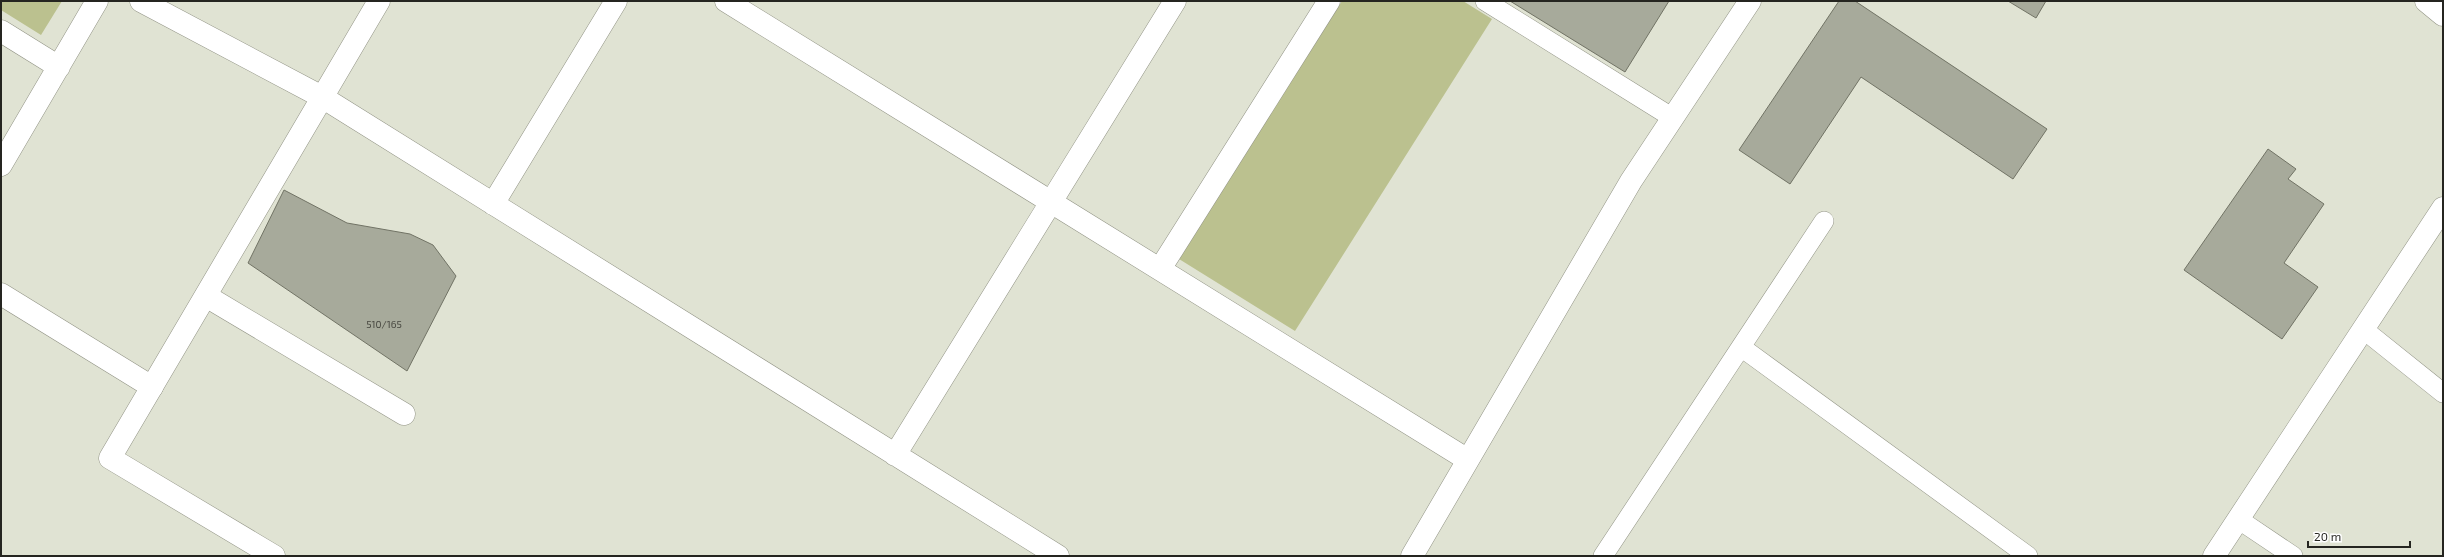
<svg xmlns="http://www.w3.org/2000/svg" width="2444" height="557" viewBox="0 0 2444 557" font-family="'Exo 2',sans-serif">
  <style>
    .green { fill: #bbc18f }
    .building { fill: #a7aa9b; stroke: #717365 }
    .lines { fill: none; stroke-linecap: round; stroke-linejoin: round }
    .lane-casing { stroke: #929486; stroke-width: 20 }
    .street-casing { stroke: #929486; stroke-width: 23 }
    .secondary-casing { stroke: #929486; stroke-width: 23 }
    .lane { stroke: #fff; stroke-width: 19 }
    .street { stroke: #fff; stroke-width: 22 }
    .secondary { stroke: #fff; stroke-width: 22 }
    .labels { text-anchor: middle; stroke-width: 3; stroke-linejoin: round; paint-order: stroke }
    .number-label { font-size: 10px; fill: #46463f }
  </style>
  <rect width="100%" height="100%" fill="#e0e3d3"/>
  <path class="green" d="M 1,1 L 62,1 L 41,35 L 1,10 Z
    M 1342,1 L 1463,1 L 1492,19 L 1295,331 L 1179,259 Z"/>
  <path class="building" d="M 1510,1 L 1669,1 L 1625,72 Z
    M 1839,1 L 1855,1 L 2047,129 L 2013,179 L 1861,77 L 1790,184 L 1739,150 Z
    M 2008,1 L 2046,1 L 2036,18 Z
    M 2268,149 L 2296,169 L 2288,179 L 2324,204 L 2284,263 L 2318,287 L 2282,339 L 2184,270 Z
    M 284,190 L 347,223 L 410,234 L 433,245 L 456,276 L 407,371 L 248,263 Z"/>
  <g class="lines">
    <g class="lane-casing">
      <path id="lane" d="M 1485,1 L 1673,118
        M 2363,329 L 2443,393
        M 1741,347 L 2028,556
        M 2238,519 L 2293,556
        M 1603,556 L 1824,221"/>
    </g>
    <g class="street-casing">
      <path id="street" d="M 141,1 L 322,97 L 1058,556
        M 726,1 L 1468,460
        M 2426,1 L 2443,15
        M 1,31 L 59,67
        M 1,165 L 97,1
        M 493,204 L 616,1
        M 1160,269 L 1329,1
        M 1,294 L 152,387
        M 206,296 L 404,414
        M 895,455 L 1175,1
        M 1412,556 L 1631,181 L 1750,1
        M 2214,556 L 2443,208"/>
    </g>
    <g class="secondary-casing">
      <path id="secondary" d="M 274,556 L 110,458 L 379,1"/>
    </g>
    <use href="#lane" class="lane"/>
    <use href="#street" class="street"/>
    <use href="#secondary" class="secondary"/>
  </g>
  <g class="labels">
    <g class="number-label">
      <text x="384" y="328">510/165</text>
    </g>
  </g>
  <rect width="2444" height="557" fill="none" stroke="#252520" stroke-width="4"/>
  <path d="M2308 541v6h102v-6" fill="none" stroke="#252520" stroke-width="2"/>
  <text x="2314" y="541" font-size="12" fill="#252520" stroke="#ffffff" stroke-width="3" paint-order="stroke">20 m</text>
</svg>
